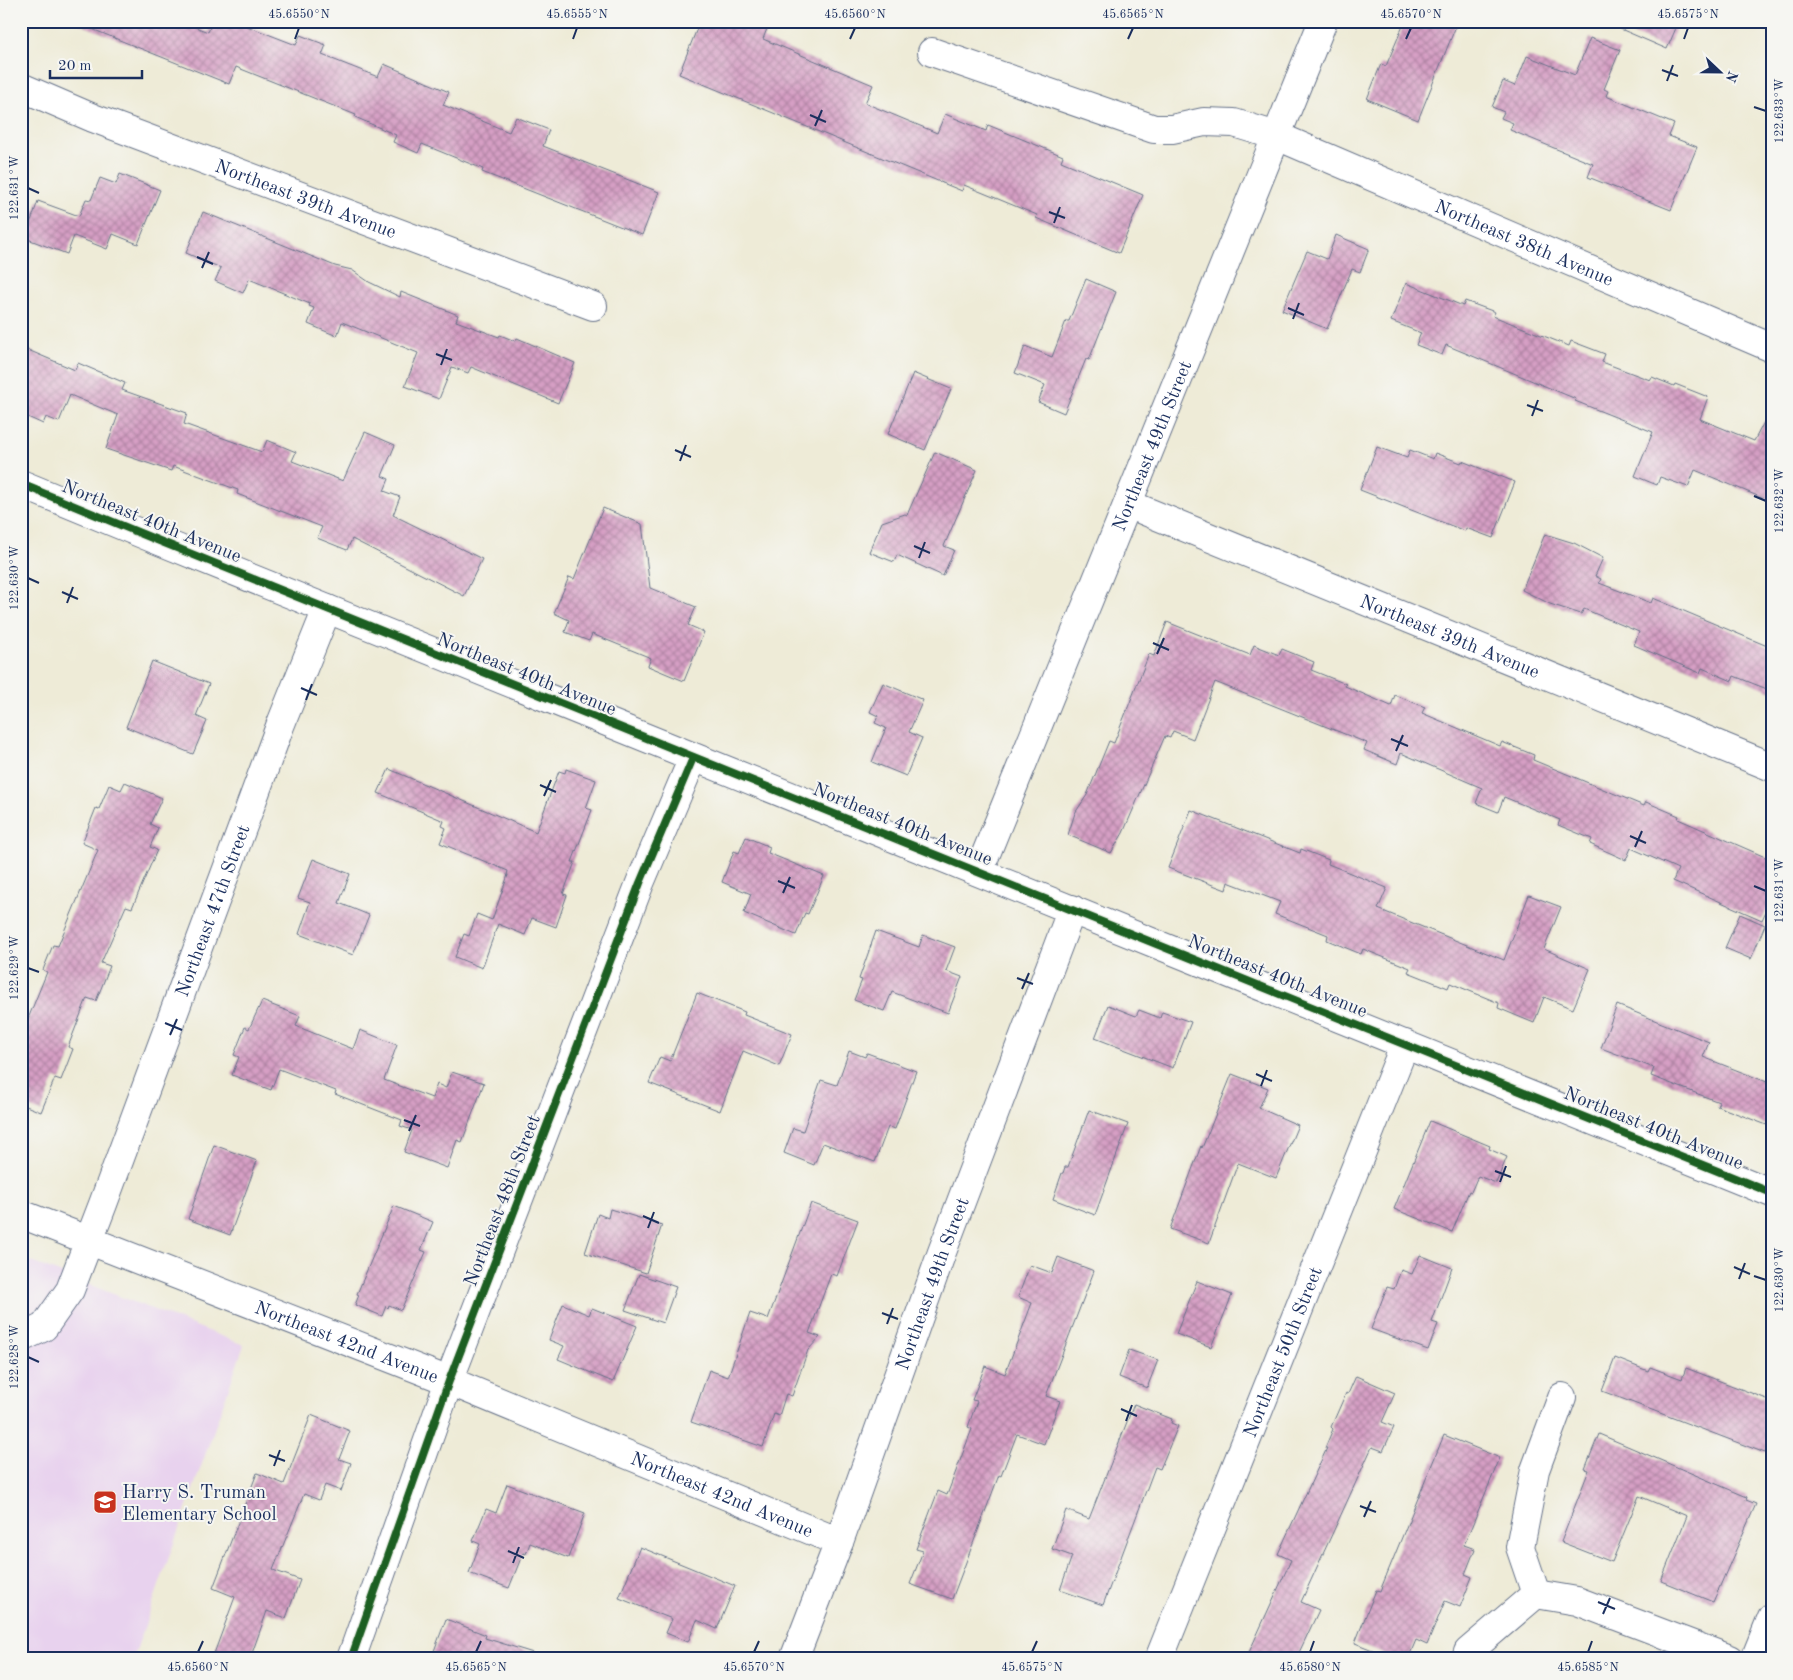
<svg xmlns="http://www.w3.org/2000/svg" width="1793" height="1680" viewBox="0 0 1793 1680" font-family="'Old Standard TT',serif">
  <style>
    .built { fill: #e8d2ee }
    .building { fill: url(#building-cross-hatch) }
    .lines { fill: none; stroke-linecap: round; stroke-linejoin: round }
    .minor-casing { stroke: #657188; stroke-width: 30 }
    .minor { stroke: #fff; stroke-width: 28 }
    .cycleway-casing { stroke: #f6f6f2; stroke-width: 11 }
    .cycleway { stroke: #1b5e20; stroke-width: 8 }
    .ticks { fill: none; stroke: #1b2f5e; stroke-width: 2 }
    .labels { text-anchor: middle; stroke-width: 4; stroke-linejoin: round; paint-order: stroke }
    .street-label { font-size: 19px; fill: #1b2f5e; stroke: #f6f6f2 }
    .poi-label { font-size: 19px; fill: #1b2f5e; stroke: #f6f6f2; text-anchor: start }
    .neatline { fill: none; stroke: #1b2f5e; stroke-width: 2 }
    .ticks-label { font-size: 12px; text-anchor: middle; fill: #1b2f5e }
  </style>
  <defs>
    <pattern id="building-cross-hatch" width="8" height="8" patternUnits="userSpaceOnUse" patternTransform="scale(1.25)"><rect width="8" height="8" fill="#d69fc4"/><path d="M0 0l8 8M0 8l8-8" fill="none" stroke="#ad82a2"/></pattern>
  </defs>
  <rect width="100%" height="100%" fill="#f6f6f2"/>
  <filter id="ink" filterUnits="userSpaceOnUse"><feTurbulence type="fractalNoise" baseFrequency=".02" numOctaves="2"/><feDisplacementMap in="SourceGraphic" scale="10" xChannelSelector="R" yChannelSelector="G"/><feConvolveMatrix kernelMatrix="1 2 1 2 8 2 1 2 1" color-interpolation-filters="sRGB"/></filter>
  <filter id="wash" filterUnits="userSpaceOnUse"><feTurbulence type="fractalNoise" baseFrequency=".0096" numOctaves="4" result="noise"/><feDisplacementMap in="SourceGraphic" scale="20" xChannelSelector="R" yChannelSelector="G"/><feGaussianBlur stdDeviation="1.12" result="paint"/><feColorMatrix in="noise" values="0 0 0 0 0 0 0 0 0 0 0 0 0 0 0 0 0 1.4 0 .05"/><feComposite in="paint" operator="in"/></filter>
  <g filter="url(#wash)">
    <rect width="100%" height="100%" fill="#eeebd7"/>
    <path class="built" d="M 21,1258 L 244,1345 L 133,1659 L 21,1659 Z"/>
    <g id="blocks">
      <path class="building" d="M 77,21 L 180,21 L 208,32 L 213,21 L 234,21 L 296,45 L 300,35 L 326,45 L 322,55 L 378,77 L 384,64 L 449,92 L 443,105 L 509,132 L 516,117 L 549,130 L 543,146 L 659,192 L 642,235 L 482,172 L 483,169 L 422,144 L 418,153 L 393,142 L 396,135 L 355,117 L 356,115 L 236,67 L 229,84 L 77,23 Z
        M 700,21 L 770,21 L 763,39 L 873,85 L 865,103 L 937,133 L 945,114 L 986,131 L 988,125 L 1063,156 L 1061,161 L 1143,195 L 1119,253 L 1036,218 L 1037,215 L 964,185 L 962,191 L 679,74 Z
        M 1405,21 L 1458,21 L 1418,120 L 1367,99 L 1381,64 L 1386,66 Z
        M 1602,21 L 1679,21 L 1667,49 Z
        M 1590,38 L 1620,50 L 1604,89 L 1608,91 L 1606,96 L 1674,124 L 1669,136 L 1697,147 L 1671,210 L 1588,177 L 1593,164 L 1510,130 L 1513,123 L 1501,118 L 1504,112 L 1492,107 L 1503,81 L 1515,86 L 1527,56 L 1575,75 Z
        M 120,174 L 160,190 L 138,244 L 113,234 L 107,249 L 74,236 L 67,254 L 25,238 L 38,201 L 79,216 L 86,199 L 91,200 L 100,178 L 116,184 Z
        M 203,212 L 335,266 L 352,270 L 369,282 L 400,297 L 401,292 L 458,315 L 456,321 L 499,337 L 500,335 L 515,341 L 517,338 L 575,363 L 558,403 L 471,367 L 468,373 L 452,367 L 439,399 L 405,386 L 418,353 L 342,322 L 337,336 L 308,324 L 314,308 L 309,306 L 310,304 L 249,279 L 243,293 L 215,281 L 221,268 L 186,253 Z
        M 1336,235 L 1369,249 L 1360,272 L 1352,269 L 1327,329 L 1282,310 L 1307,251 L 1327,259 Z
        M 1086,279 L 1116,292 L 1089,360 L 1086,359 L 1064,413 L 1038,402 L 1045,385 L 1015,373 L 1025,346 L 1052,357 L 1066,321 L 1069,321 Z
        M 1406,283 L 1463,306 L 1465,301 L 1495,312 L 1493,316 L 1569,346 L 1571,341 L 1605,354 L 1602,362 L 1650,380 L 1652,377 L 1674,386 L 1675,384 L 1708,397 L 1700,419 L 1754,441 L 1772,407 L 1772,502 L 1695,470 L 1688,487 L 1660,477 L 1657,485 L 1635,476 L 1653,432 L 1575,401 L 1576,399 L 1446,345 L 1442,355 L 1416,345 L 1421,333 L 1391,321 Z
        M 21,347 L 75,370 L 78,363 L 125,383 L 122,390 L 187,413 L 184,424 L 262,452 L 267,440 L 296,452 L 292,461 L 343,481 L 365,432 L 395,445 L 382,476 L 389,479 L 384,491 L 400,497 L 393,515 L 482,559 L 464,596 L 352,539 L 347,550 L 317,538 L 322,527 L 237,494 L 238,490 L 173,466 L 171,471 L 106,449 L 118,415 L 70,395 L 59,422 L 46,417 L 43,424 L 21,414 Z
        M 913,373 L 951,389 L 925,450 L 888,434 Z
        M 1377,447 L 1407,458 L 1410,450 L 1433,459 L 1435,453 L 1461,463 L 1462,461 L 1515,482 L 1493,538 L 1466,528 L 1465,531 L 1360,490 Z
        M 935,452 L 977,470 L 944,546 L 954,550 L 943,576 L 897,555 L 894,562 L 869,552 L 882,522 L 905,514 L 907,515 Z
        M 603,508 L 642,524 L 650,588 L 696,607 L 688,625 L 704,632 L 684,681 L 648,666 L 651,658 L 592,634 L 589,641 L 565,632 L 569,620 L 554,613 L 569,577 L 574,579 Z
        M 1545,534 L 1574,543 L 1603,558 L 1595,576 L 1601,579 L 1599,583 L 1651,603 L 1653,598 L 1772,648 L 1772,691 L 1734,676 L 1732,681 L 1702,668 L 1700,673 L 1634,645 L 1639,632 L 1584,609 L 1581,614 L 1550,604 L 1522,590 Z
        M 1167,622 L 1250,655 L 1254,645 L 1279,655 L 1282,649 L 1314,662 L 1311,670 L 1346,684 L 1345,686 L 1391,706 L 1395,695 L 1425,707 L 1422,713 L 1500,746 L 1502,742 L 1534,755 L 1533,760 L 1644,806 L 1646,802 L 1679,816 L 1678,819 L 1772,860 L 1772,898 L 1762,920 L 1673,881 L 1678,869 L 1631,848 L 1626,860 L 1590,844 L 1592,839 L 1558,825 L 1560,820 L 1504,797 L 1498,812 L 1476,803 L 1482,788 L 1401,753 L 1397,764 L 1364,750 L 1367,743 L 1215,682 L 1193,739 L 1173,731 L 1170,738 L 1165,736 L 1123,833 L 1111,853 L 1068,835 L 1075,813 L 1087,795 L 1109,741 L 1114,743 L 1149,654 L 1154,656 Z
        M 152,661 L 209,684 L 196,716 L 207,721 L 193,754 L 126,727 Z
        M 883,683 L 923,700 L 909,732 L 922,738 L 906,776 L 872,762 L 886,728 L 875,723 L 878,716 L 870,712 Z
        M 389,769 L 536,832 L 559,771 L 565,773 L 566,769 L 596,780 L 586,808 L 592,810 L 572,862 L 575,862 L 563,894 L 567,895 L 556,927 L 532,918 L 525,935 L 498,924 L 482,968 L 455,957 L 464,934 L 469,936 L 477,914 L 492,920 L 508,875 L 507,875 L 508,871 L 440,843 L 446,828 L 442,826 L 444,821 L 378,793 Z
        M 125,782 L 162,798 L 150,824 L 158,828 L 150,847 L 157,850 L 132,908 L 126,906 L 101,963 L 110,966 L 96,1001 L 87,998 L 68,1047 L 73,1049 L 61,1080 L 55,1078 L 41,1112 L 21,1104 L 21,1036 L 47,972 L 43,970 L 53,945 L 58,946 L 98,850 L 82,843 L 96,808 L 99,809 L 109,785 L 121,790 Z
        M 1191,810 L 1300,853 L 1301,849 L 1329,860 L 1328,864 L 1387,888 L 1378,909 L 1504,960 L 1529,895 L 1561,907 L 1544,949 L 1590,969 L 1573,1009 L 1544,997 L 1534,1023 L 1498,1008 L 1499,1003 L 1450,983 L 1448,988 L 1408,972 L 1410,968 L 1363,949 L 1361,954 L 1327,940 L 1328,935 L 1275,914 L 1280,902 L 1228,882 L 1226,890 L 1168,868 Z
        M 746,837 L 770,847 L 768,853 L 824,876 L 808,914 L 805,913 L 796,935 L 744,913 L 751,894 L 722,882 L 734,851 L 739,853 Z
        M 313,859 L 350,874 L 339,903 L 369,915 L 353,955 L 299,934 L 310,902 L 298,898 Z
        M 1740,914 L 1765,925 L 1751,959 L 1725,948 Z
        M 876,931 L 919,947 L 923,935 L 955,947 L 946,971 L 962,977 L 948,1013 L 892,992 L 884,1011 L 854,1000 L 862,980 L 859,979 Z
        M 697,993 L 745,1012 L 744,1015 L 792,1034 L 779,1066 L 743,1051 L 720,1111 L 649,1083 L 660,1057 L 670,1061 Z
        M 262,1001 L 300,1016 L 296,1026 L 353,1049 L 360,1030 L 397,1045 L 384,1080 L 432,1098 L 437,1084 L 446,1088 L 452,1072 L 484,1083 L 462,1142 L 457,1140 L 447,1168 L 404,1152 L 412,1130 L 400,1126 L 402,1120 L 335,1094 L 336,1091 L 279,1069 L 271,1090 L 232,1075 L 239,1057 L 234,1055 L 245,1027 L 249,1029 Z
        M 1108,1005 L 1136,1016 L 1139,1010 L 1160,1018 L 1162,1012 L 1191,1022 L 1173,1068 L 1095,1038 Z
        M 1617,1005 L 1709,1042 L 1703,1057 L 1772,1084 L 1772,1127 L 1717,1106 L 1719,1102 L 1651,1076 L 1654,1068 L 1601,1048 Z
        M 849,1051 L 865,1057 L 867,1053 L 916,1071 L 895,1129 L 888,1127 L 875,1162 L 823,1143 L 814,1165 L 784,1153 L 793,1128 L 803,1131 L 821,1080 L 837,1085 Z
        M 1232,1074 L 1268,1088 L 1259,1108 L 1298,1125 L 1276,1178 L 1238,1163 L 1209,1243 L 1170,1229 L 1201,1146 L 1202,1148 Z
        M 1089,1110 L 1128,1124 L 1095,1215 L 1053,1199 L 1062,1173 L 1063,1173 L 1065,1167 L 1068,1167 Z
        M 1430,1121 L 1490,1146 L 1489,1149 L 1507,1157 L 1496,1183 L 1478,1176 L 1471,1192 L 1469,1191 L 1452,1232 L 1394,1209 Z
        M 214,1145 L 257,1161 L 230,1235 L 188,1219 Z
        M 811,1203 L 858,1220 L 837,1276 L 831,1274 L 809,1333 L 820,1337 L 808,1350 L 792,1396 L 786,1394 L 779,1416 L 774,1414 L 763,1447 L 691,1422 L 709,1370 L 728,1377 L 750,1313 L 768,1319 Z
        M 394,1206 L 433,1222 L 421,1250 L 426,1252 L 401,1310 L 389,1305 L 388,1308 L 386,1306 L 382,1316 L 355,1305 L 359,1295 L 357,1294 Z
        M 610,1209 L 662,1225 L 646,1273 L 585,1253 L 598,1214 L 608,1218 Z
        M 1420,1255 L 1452,1268 L 1432,1322 L 1438,1324 L 1428,1350 L 1371,1329 L 1387,1287 L 1394,1289 L 1401,1270 L 1412,1274 Z
        M 1058,1257 L 1094,1271 L 1046,1396 L 1060,1401 L 1044,1444 L 1017,1434 L 1001,1476 L 999,1475 L 952,1599 L 910,1584 L 923,1551 L 916,1549 L 938,1491 L 947,1495 L 972,1429 L 968,1427 L 977,1401 L 972,1400 L 985,1366 L 1005,1374 L 1032,1303 L 1018,1297 L 1030,1265 L 1052,1273 Z
        M 639,1274 L 676,1287 L 663,1323 L 625,1310 Z
        M 1197,1281 L 1232,1295 L 1211,1347 L 1176,1334 Z
        M 563,1304 L 589,1315 L 592,1308 L 637,1326 L 613,1382 L 558,1359 L 564,1346 L 549,1340 Z
        M 1129,1350 L 1158,1360 L 1147,1388 L 1119,1377 Z
        M 1615,1358 L 1648,1371 L 1650,1367 L 1682,1379 L 1686,1368 L 1772,1401 L 1772,1436 L 1765,1453 L 1602,1391 Z
        M 1356,1376 L 1395,1393 L 1382,1422 L 1394,1427 L 1383,1451 L 1372,1447 L 1301,1602 L 1319,1610 L 1296,1659 L 1246,1659 L 1291,1560 L 1278,1554 L 1327,1448 L 1325,1448 L 1333,1429 L 1331,1427 L 1346,1393 L 1348,1394 Z
        M 1134,1404 L 1172,1419 L 1171,1423 L 1178,1426 L 1160,1469 L 1155,1467 L 1103,1605 L 1060,1590 L 1072,1556 L 1052,1549 L 1066,1510 L 1089,1519 Z
        M 311,1415 L 350,1431 L 339,1459 L 351,1463 L 341,1491 L 325,1485 L 319,1500 L 304,1494 L 273,1570 L 300,1580 L 286,1618 L 267,1611 L 250,1659 L 212,1659 L 235,1597 L 213,1588 L 257,1473 L 284,1484 Z
        M 1599,1434 L 1747,1497 L 1746,1500 L 1756,1504 L 1713,1602 L 1661,1581 L 1687,1516 L 1639,1496 L 1612,1562 L 1561,1542 L 1589,1470 L 1585,1469 Z
        M 1444,1435 L 1500,1458 L 1464,1545 L 1475,1549 L 1465,1574 L 1472,1577 L 1460,1607 L 1445,1601 L 1427,1645 L 1416,1640 L 1408,1659 L 1395,1659 L 1355,1643 L 1376,1590 L 1380,1591 Z
        M 507,1484 L 585,1513 L 568,1558 L 530,1543 L 526,1554 L 523,1553 L 509,1588 L 469,1573 L 480,1544 L 473,1541 L 486,1509 L 496,1513 Z
        M 640,1547 L 735,1586 L 717,1629 L 697,1620 L 688,1642 L 666,1633 L 672,1619 L 619,1598 Z
        M 446,1619 L 486,1635 L 485,1638 L 533,1653 L 532,1659 L 431,1659 Z"/>
    </g>
  </g>
  <g filter="url(#ink)">
    <use href="#blocks" fill-opacity="0" stroke="#657188" stroke-width="1"/>
    <g class="lines">
      <g class="minor-casing">
        <g id="minor">
          <path id="s1" d="M 932,52 L 1154,129 L 1172,129 L 1204,122 L 1234,123 L 1277,136 L 1772,348"/>
          <path id="s2" d="M 21,87 L 93,118 L 593,306"/>
          <path d="M 21,484 C 603,725 1190,954 1772,1193"/>
          <path id="s3" d="M 1128,504 L 1772,767"/>
          <path id="s4" d="M 979,871 L 1323,21"/>
          <path id="s5" d="M 21,1214 L 449,1381 L 839,1542"/>
          <path id="s6" d="M 21,1338 L 44,1327 L 70,1290 L 103,1204 L 280,726 L 327,609"/>
          <path d="M 1536,1594 L 1520,1547 L 1535,1470 L 1562,1397"/>
          <path d="M 1536,1594 L 1577,1601 L 1730,1659"/>
          <path d="M 351,1659 L 449,1381 L 640,883 L 693,758"/>
          <path id="s7" d="M 794,1659 L 839,1542 L 942,1252 L 1072,909"/>
          <path id="s8" d="M 1159,1659 L 1405,1044"/>
          <path d="M 1466,1659 L 1468,1652 L 1536,1594"/>
          <path d="M 1755,1659 L 1772,1617"/>
        </g>
      </g>
      <use href="#minor" class="minor"/>
      <g class="cycleway-casing">
        <path id="cycleway" d="M 21,484 C 603,725 1190,954 1772,1193
          M 351,1659 L 449,1381 L 640,883 L 693,758"/>
      </g>
      <use href="#cycleway" class="cycleway"/>
    </g>
  </g>
  <path class="ticks" d="M 295,39 L 299,28M 573,39 L 577,28M 850,39 L 855,28M 1128,39 L 1133,28M 1406,39 L 1411,28M 1684,39 L 1688,28M 1662,70 L 1678,76M 1667,81 L 1673,65M 1754,107 L 1766,111M 810,115 L 826,122M 815,126 L 822,110M 28,188 L 39,193M 1049,212 L 1065,218M 1054,223 L 1060,207M 197,257 L 213,264M 202,268 L 209,252M 1288,308 L 1304,315M 1293,319 L 1299,303M 436,354 L 452,360M 441,365 L 447,349M 1527,405 L 1543,411M 1532,416 L 1538,400M 675,450 L 691,457M 680,461 L 686,445M 1754,496 L 1766,501M 914,546 L 930,553M 919,558 L 925,542M 28,578 L 39,583M 62,592 L 78,599M 67,603 L 73,587M 1153,643 L 1169,650M 1157,654 L 1164,638M 301,688 L 317,695M 306,700 L 312,684M 1391,739 L 1408,746M 1396,751 L 1403,735M 540,785 L 556,792M 544,796 L 551,780M 1630,836 L 1646,843M 1635,847 L 1642,831M 778,881 L 795,888M 1754,886 L 1766,891M 783,893 L 790,877M 28,968 L 39,972M 1017,978 L 1033,984M 1022,989 L 1029,973M 165,1023 L 182,1030M 170,1035 L 177,1019M 1256,1074 L 1272,1081M 1261,1086 L 1267,1070M 404,1120 L 420,1126M 409,1131 L 416,1115M 1495,1171 L 1511,1177M 1500,1182 L 1506,1166M 643,1216 L 659,1223M 648,1228 L 654,1212M 1734,1267 L 1750,1274M 1754,1276 L 1766,1280M 1739,1279 L 1745,1263M 882,1313 L 898,1319M 887,1324 L 893,1308M 28,1357 L 39,1362M 1121,1409 L 1137,1416M 1126,1421 L 1132,1405M 269,1455 L 285,1461M 274,1466 L 280,1450M 1360,1506 L 1376,1512M 1364,1517 L 1371,1501M 508,1551 L 524,1558M 513,1563 L 519,1547M 1598,1602 L 1615,1609M 1603,1614 L 1610,1598M 198,1652 L 203,1641M 476,1652 L 481,1641M 754,1652 L 759,1641M 1032,1652 L 1037,1641M 1310,1652 L 1314,1641M 1588,1652 L 1592,1641"/>
  <defs>
    <g id="school-square" transform="scale(1.25)"><rect x="-9" y="-9" width="18" height="18" rx="4" fill="#c8321e" stroke="#f6f6f2"/><path d="M0-5L7-2L0 1L-7-2ZM-4 1L0 2.5L4 1V4Q0 6-4 4Z" fill="#fff"/></g>
  </defs>
  <g fill-rule="evenodd">
    <use href="#school-square" x="105" y="1502"/>
  </g>
  <g class="labels">
    <g class="street-label">
      <text dy="7" stroke="none"><textPath href="#s2" startOffset="306">Northeast 39th Avenue</textPath></text>
      <text dy="7" stroke="none"><textPath href="#s1" startOffset="630">Northeast 38th Avenue</textPath></text>
      <text dy="7" stroke="none"><textPath href="#s4" startOffset="459">Northeast 49th Street</textPath></text>
      <text transform="translate(152 520) rotate(22)" y="7">Northeast 40th Avenue</text>
      <text dy="7" stroke="none"><textPath href="#s3" startOffset="348">Northeast 39th Avenue</textPath></text>
      <text transform="translate(527 673) rotate(22)" y="7">Northeast 40th Avenue</text>
      <text transform="translate(903 823) rotate(22)" y="7">Northeast 40th Avenue</text>
      <text dy="7" stroke="none"><textPath href="#s6" startOffset="476">Northeast 47th Street</textPath></text>
      <text transform="translate(1278 975) rotate(22)" y="7">Northeast 40th Avenue</text>
      <text transform="translate(1654 1127) rotate(22)" y="7">Northeast 40th Avenue</text>
      <text transform="translate(501 1200) rotate(-69)" y="7">Northeast 48th Street</text>
      <text dy="7" stroke="none"><textPath href="#s7" startOffset="400">Northeast 49th Street</textPath></text>
      <text dy="7" stroke="none"><textPath href="#s5" startOffset="350">Northeast 42nd Avenue</textPath></text>
      <text dy="7" stroke="none"><textPath href="#s8" startOffset="331">Northeast 50th Street</textPath></text>
      <text dy="7" stroke="none"><textPath href="#s5" startOffset="755">Northeast 42nd Avenue</textPath></text>
    </g>
    <g class="poi-label">
      <text x="122" y="1498">Harry S. Truman<tspan x="122" dy="22">Elementary School</tspan></text>
    </g>
  </g>
  <rect width="1793" height="1680" fill="none" stroke="#f6f6f2" stroke-width="55"/>
  <g transform="translate(1720 72) rotate(112)" stroke="#f6f6f2" stroke-width="4" paint-order="stroke">
  <path d="M0-4L9 19L0 12L-9 19Z" fill="#1b2f5e"/>
  <text y="-8" font-size="14" font-weight="bold" text-anchor="middle" fill="#1b2f5e">N</text>
  </g>
  <path d="M50 70v8h92v-8" fill="none" stroke="#1b2f5e" stroke-width="2.5"/>
  <text x="58" y="70" font-size="15" fill="#1b2f5e" stroke="#f6f6f2" stroke-width="4" paint-order="stroke">20 m</text>
  <rect x="28" y="28" width="1738" height="1624" class="neatline"/>
  <g class="ticks-label">
    <text x="299" y="18">45.6550°N</text>
    <text x="577" y="18">45.6555°N</text>
    <text x="855" y="18">45.6560°N</text>
    <text x="1133" y="18">45.6565°N</text>
    <text x="1411" y="18">45.6570°N</text>
    <text x="1688" y="18">45.6575°N</text>
    <text transform="translate(1779 111) rotate(-90)" y="4">122.633°W</text>
    <text transform="translate(14 188) rotate(-90)" y="4">122.631°W</text>
    <text transform="translate(1779 501) rotate(-90)" y="4">122.632°W</text>
    <text transform="translate(14 578) rotate(-90)" y="4">122.630°W</text>
    <text transform="translate(1779 891) rotate(-90)" y="4">122.631°W</text>
    <text transform="translate(14 968) rotate(-90)" y="4">122.629°W</text>
    <text transform="translate(1779 1280) rotate(-90)" y="4">122.630°W</text>
    <text transform="translate(14 1357) rotate(-90)" y="4">122.628°W</text>
    <text x="198" y="1671">45.6560°N</text>
    <text x="476" y="1671">45.6565°N</text>
    <text x="754" y="1671">45.6570°N</text>
    <text x="1032" y="1671">45.6575°N</text>
    <text x="1310" y="1671">45.6580°N</text>
    <text x="1588" y="1671">45.6585°N</text>
  </g>
</svg>
